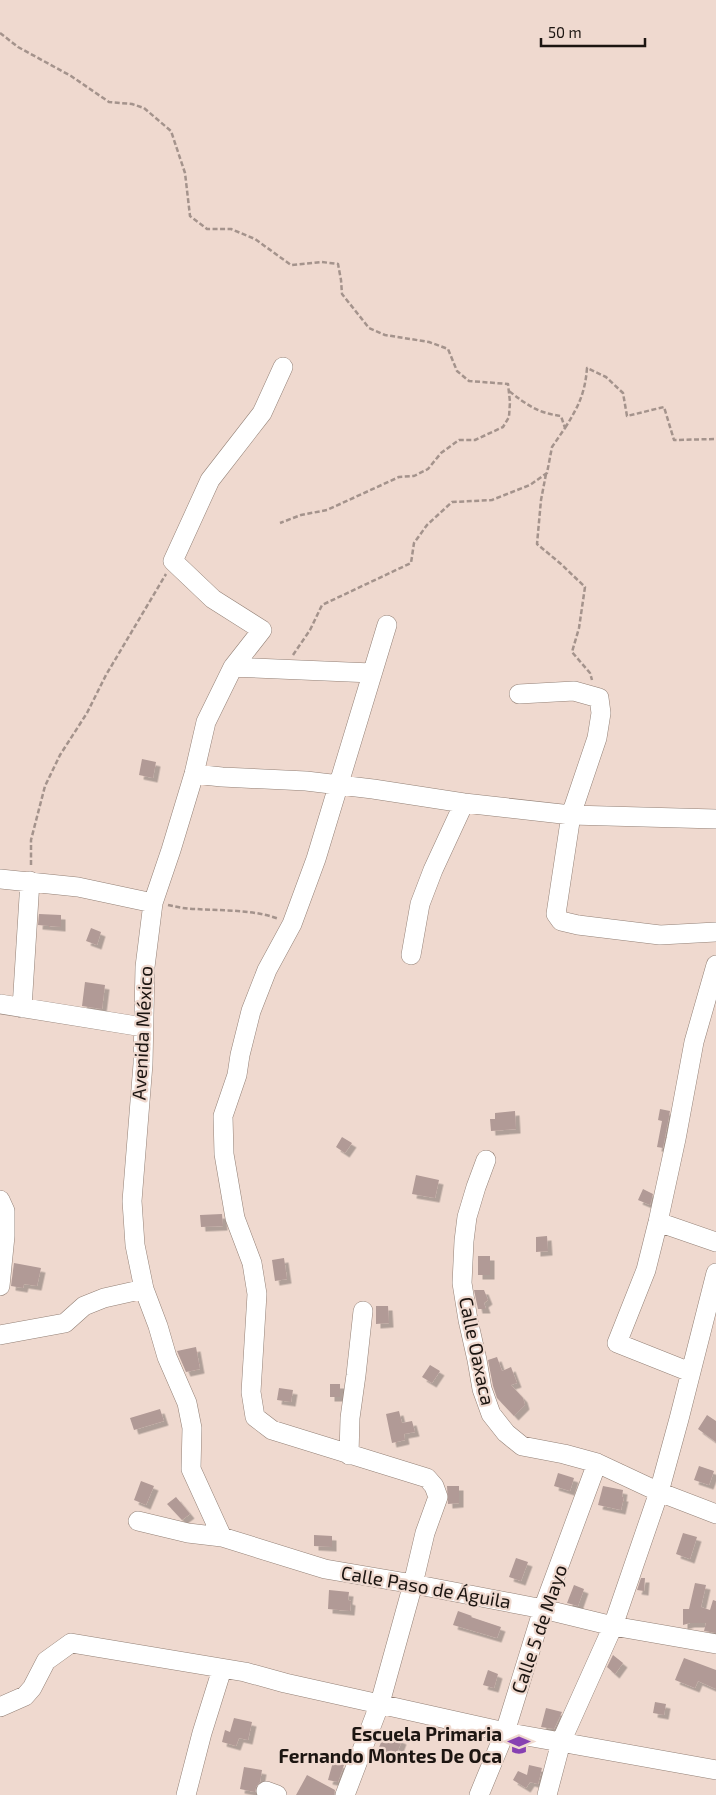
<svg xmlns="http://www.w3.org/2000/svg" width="716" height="1795" viewBox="0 0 716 1795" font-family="'Exo 2',sans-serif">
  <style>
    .building { fill: #b19a96; filter: url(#shadow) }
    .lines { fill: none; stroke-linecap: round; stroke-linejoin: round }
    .minor-casing { stroke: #938076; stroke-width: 20 }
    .path { stroke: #a4938c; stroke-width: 2.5; stroke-dasharray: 5 2.5; stroke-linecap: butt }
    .minor { stroke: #fff; stroke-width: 19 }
    .labels { text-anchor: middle; stroke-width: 4.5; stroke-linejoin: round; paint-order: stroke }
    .street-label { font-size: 19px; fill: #1c1511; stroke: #efd9cf }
    .poi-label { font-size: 19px; font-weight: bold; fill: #1c1511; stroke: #efd9cf; text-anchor: end }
  </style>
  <defs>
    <filter id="shadow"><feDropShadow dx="4.5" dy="4.5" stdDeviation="0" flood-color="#0004"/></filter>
  </defs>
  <rect width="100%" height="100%" fill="#efd9cf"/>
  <path class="building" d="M 142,759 L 156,762 L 153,778 L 139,775 Z
    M 39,914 L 61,915 L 61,927 L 38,925 Z
    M 91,928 L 101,932 L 97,945 L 86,941 Z
    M 85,982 L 105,985 L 102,1009 L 82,1006 Z
    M 660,1109 L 670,1111 L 663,1148 L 657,1147 L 662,1121 L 658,1120 Z
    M 515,1111 L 516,1129 L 491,1131 L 490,1119 L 495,1119 L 495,1113 Z
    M 342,1137 L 352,1143 L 345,1153 L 336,1147 Z
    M 416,1175 L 439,1180 L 435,1198 L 412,1194 Z
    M 643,1189 L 653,1194 L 650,1205 L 638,1200 Z
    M 222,1214 L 223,1226 L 201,1227 L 200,1215 Z
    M 547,1236 L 548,1251 L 536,1252 L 536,1237 Z
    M 478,1256 L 490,1256 L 490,1275 L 478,1275 Z
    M 284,1258 L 287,1279 L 275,1281 L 272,1260 Z
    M 14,1263 L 41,1268 L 37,1286 L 24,1284 L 23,1288 L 11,1286 Z
    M 474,1290 L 484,1290 L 488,1300 L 484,1303 L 486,1309 L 478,1309 Z
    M 376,1306 L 388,1306 L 389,1323 L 376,1324 Z
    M 196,1347 L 200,1369 L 186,1372 L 177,1351 Z
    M 497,1357 L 502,1371 L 511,1367 L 517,1383 L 511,1385 L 523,1398 L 525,1405 L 514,1416 L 497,1398 L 493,1386 L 488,1360 Z
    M 430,1365 L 440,1371 L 432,1383 L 422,1377 Z
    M 330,1384 L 340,1384 L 340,1397 L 330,1397 Z
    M 279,1388 L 293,1390 L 291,1402 L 277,1400 Z
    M 160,1409 L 164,1421 L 134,1430 L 130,1418 Z
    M 399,1411 L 402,1423 L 412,1421 L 415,1432 L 404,1434 L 405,1440 L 392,1443 L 386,1414 Z
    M 707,1415 L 716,1421 L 716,1442 L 698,1429 Z
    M 699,1466 L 714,1471 L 709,1485 L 694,1480 Z
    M 558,1473 L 574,1478 L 570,1491 L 554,1486 Z
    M 141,1481 L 154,1486 L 146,1505 L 134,1500 Z
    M 447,1486 L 459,1486 L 459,1503 L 448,1504 Z
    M 603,1486 L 623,1490 L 622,1497 L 624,1497 L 621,1510 L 598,1505 Z
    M 176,1497 L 190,1514 L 182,1520 L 167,1504 Z
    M 683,1533 L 697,1537 L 690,1559 L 676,1554 Z
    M 314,1535 L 332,1536 L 332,1547 L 314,1546 Z
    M 516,1558 L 528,1562 L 521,1581 L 509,1577 Z
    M 641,1578 L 645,1578 L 644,1591 L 637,1590 Z
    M 695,1583 L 706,1585 L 701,1607 L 710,1610 L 713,1600 L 716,1601 L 716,1633 L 704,1631 L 706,1623 L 690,1623 L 683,1625 L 683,1609 L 689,1609 Z
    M 574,1585 L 584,1589 L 578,1606 L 567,1603 Z
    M 329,1590 L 349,1592 L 348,1600 L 351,1601 L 350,1611 L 328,1609 Z
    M 458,1611 L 472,1616 L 471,1617 L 501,1627 L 497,1638 L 453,1625 Z
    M 613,1655 L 623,1663 L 615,1674 L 607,1667 Z
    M 684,1658 L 716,1670 L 716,1689 L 698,1681 L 695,1688 L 675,1680 Z
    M 488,1670 L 498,1674 L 494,1688 L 483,1685 Z
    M 655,1702 L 666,1704 L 664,1715 L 653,1713 Z
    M 546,1708 L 562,1712 L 554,1729 L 541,1727 Z
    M 234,1718 L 252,1722 L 248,1740 L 239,1738 L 236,1746 L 222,1742 L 225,1730 L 230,1732 Z
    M 385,1733 L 402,1740 L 395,1759 L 377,1752 Z
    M 333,1762 L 344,1765 L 338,1782 L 328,1780 Z
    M 529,1765 L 542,1768 L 538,1784 L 530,1782 L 526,1788 L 513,1780 L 518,1771 L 527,1775 Z
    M 244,1767 L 262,1770 L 260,1782 L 256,1787 L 255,1792 L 240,1789 Z
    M 307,1775 L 335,1790 L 334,1795 L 296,1795 Z"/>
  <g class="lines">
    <g class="minor-casing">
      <path id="minor" d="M 233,667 L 262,630 L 213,599 L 173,561 L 210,480 L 262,413 L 283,367
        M 519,694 L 574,691 L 599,698 L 601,713 L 597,738 L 571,815 L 556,914 L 561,921 L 578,925 L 660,935 L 716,932
        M 194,774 L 222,777 L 306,781 L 373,789 L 464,803 L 571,815 L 716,819
        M 0,879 L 78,887 L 153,903
        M 411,955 L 420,904 L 433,870 L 464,803
        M 0,1004 L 143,1027
        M 22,1008 L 30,881
        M 486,1160 L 476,1187 L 467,1217 L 464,1241 L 462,1283 L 468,1320 L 477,1360 L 482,1389 L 491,1414 L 506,1433 L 522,1446 L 564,1454 L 597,1463 L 659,1492 L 716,1514
        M 0,1200 L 5,1211 L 5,1236 L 0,1286
        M 658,1222 L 716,1242
        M 0,1335 L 65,1323 L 84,1306 L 104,1298 L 144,1289
        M 690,1372 L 617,1343 L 646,1270 L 658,1222 L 676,1139 L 694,1042 L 716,965
        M 349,1455 L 350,1418 L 356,1375 L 363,1311
        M 138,1521 L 188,1533 L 222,1537 L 325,1569 L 413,1584 L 543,1609 L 613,1626 L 716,1644
        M 222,1537 L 191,1469 L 192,1428 L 187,1403 L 167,1357 L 158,1326 L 144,1289 L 135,1245 L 132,1201 L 143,1064 L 145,967 L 153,903 L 171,850 L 194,774 L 206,722 L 233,667 L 372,673
        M 0,1707 L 25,1696 L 32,1688 L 46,1661 L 71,1643 L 245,1672 L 285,1683 L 505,1732 L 716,1770
        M 266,1791 L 277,1795
        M 186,1795 L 202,1733 L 222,1669
        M 345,1795 L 380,1703 L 413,1584 L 425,1533 L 438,1497 L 434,1486 L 427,1478 L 272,1430 L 255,1417 L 251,1392 L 257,1294 L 252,1263 L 235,1218 L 224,1154 L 223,1116 L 237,1075 L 240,1055 L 251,1011 L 267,970 L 292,924 L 316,859 L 387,625
        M 479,1795 L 505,1732 L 543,1609 L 597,1463
        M 547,1795 L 561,1742 L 613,1626 L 659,1492 L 679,1419 L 716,1273"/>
    </g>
    <path class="path" d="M 0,33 L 18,47 L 71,76 L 109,102 L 132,104 L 144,108 L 171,131 L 185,173 L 190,216 L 207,229 L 231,229 L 255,239 L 291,265 L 322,262 L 338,264 L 341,280 L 342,294 L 369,328 L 385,335 L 429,342 L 448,349 L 457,371 L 469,381 L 508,384 L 510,402 L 509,417 L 503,427 L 475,440 L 459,440 L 441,453 L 428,469 L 414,476 L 399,477 L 327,510 L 301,515 L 280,523
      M 565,428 C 578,407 585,394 587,368 L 606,377 L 623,393 L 627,416 L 664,407 L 674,440 L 716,439
      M 546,474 L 541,500 L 537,544 L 561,564 L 585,587 L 579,628 L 572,652 L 590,673 L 592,680
      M 293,655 L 310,630 L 322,605 L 411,563 L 414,543 L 427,525 L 452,502 L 492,500 L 530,485 L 547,473 L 552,447 L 565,428 L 561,416 C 538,413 527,405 509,391
      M 31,865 L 31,840 L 45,786 L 60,755 L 87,713 L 106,675 L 166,574
      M 168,905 C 177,907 186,909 196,909 C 223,911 252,909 279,919"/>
    <use href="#minor" class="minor"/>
  </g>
  <defs>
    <g id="school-bare" transform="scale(1.725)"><path d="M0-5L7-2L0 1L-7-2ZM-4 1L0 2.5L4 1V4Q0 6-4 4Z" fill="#8740b2" stroke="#efd9cf" stroke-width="2.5" paint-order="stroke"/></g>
  </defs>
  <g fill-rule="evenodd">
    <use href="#school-bare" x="519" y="1745"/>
  </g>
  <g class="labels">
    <g class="street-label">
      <text transform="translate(142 1033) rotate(-87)" y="7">Avenida México</text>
      <text transform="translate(477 1351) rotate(78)" y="7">Calle Oaxaca</text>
      <text transform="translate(426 1587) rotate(10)" y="7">Calle Paso de Águila</text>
      <text transform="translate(539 1629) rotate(-71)" y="7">Calle 5 de Mayo</text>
    </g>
    <g class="poi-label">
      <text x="502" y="1741">Escuela Primaria<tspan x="502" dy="22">Fernando Montes De Oca</tspan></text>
    </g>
  </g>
  <path d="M541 38v8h104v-8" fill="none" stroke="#1c1511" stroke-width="2.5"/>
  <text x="548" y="38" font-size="15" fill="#1c1511" stroke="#efd9cf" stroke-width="4" paint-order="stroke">50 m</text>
</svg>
